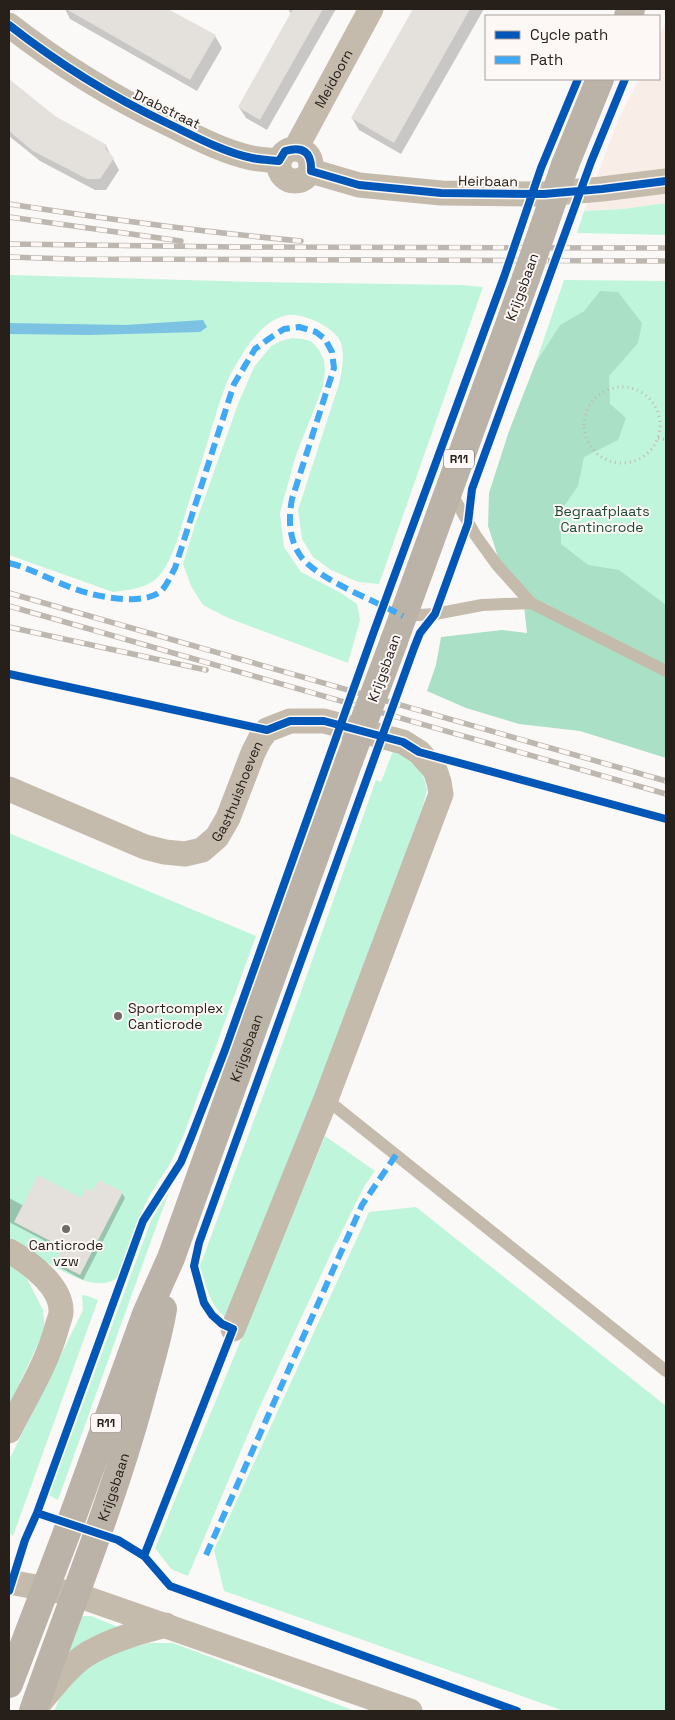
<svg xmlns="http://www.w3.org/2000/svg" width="675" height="1720" viewBox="0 0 675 1720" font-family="'Space Grotesk',sans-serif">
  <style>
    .industrial { fill: #f9ede7 }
    .green { fill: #bff5da }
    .forest { fill: #aae0c6 }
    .water { fill: #7cc2e3 }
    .shadow { fill: #0003 }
    .building { fill: #e4e0dc }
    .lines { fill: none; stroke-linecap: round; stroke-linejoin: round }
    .path { stroke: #c1bab1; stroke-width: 3; stroke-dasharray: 1 4; stroke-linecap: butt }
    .lane { stroke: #c5bbad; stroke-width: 12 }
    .street { stroke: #c5bbad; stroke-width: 25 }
    .primary { stroke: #bcb3a8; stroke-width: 28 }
    .rail-casing { stroke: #bdb7b0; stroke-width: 5.5 }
    .rail { stroke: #fdf8f5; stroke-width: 4; stroke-dasharray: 11; stroke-linecap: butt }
    .primary-bridge { stroke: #bcb3a8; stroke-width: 28 }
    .quiet { stroke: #3fa9f5; stroke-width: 6; stroke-dasharray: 12 6; stroke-linecap: butt }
    .cycleway-casing { stroke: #fdf8f5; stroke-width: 11 }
    .cycleway { stroke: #0057b8; stroke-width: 8 }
    .poi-dot { fill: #716c67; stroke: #fdf8f5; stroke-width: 2 }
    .labels { text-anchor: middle; stroke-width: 4; stroke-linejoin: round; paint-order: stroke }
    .shield { fill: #fdf8f5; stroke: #67615c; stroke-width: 1 }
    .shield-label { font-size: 12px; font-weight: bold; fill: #27201a }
    .street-label { font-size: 14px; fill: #27201a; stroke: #fdf8f5 }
    .park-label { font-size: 14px; fill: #1f4a37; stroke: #fdf8f5 }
    .poi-label { font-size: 14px; fill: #27201a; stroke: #fdf8f5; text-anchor: start }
  </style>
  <rect width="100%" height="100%" fill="#fbf9f7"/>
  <path class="industrial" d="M 666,22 L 666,203 L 624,209 L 584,211 L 618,120 L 639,79 L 659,79 L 659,37 Z"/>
  <path class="green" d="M 666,203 L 666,235 L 577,233 L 584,211 L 624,209 Z
    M 9,275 L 256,282 L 462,285 L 483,287 L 379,584 L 358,582 L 331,570 L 313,557 L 302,539 L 298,510 L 338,387 C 342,373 345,357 341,343 C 337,329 307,315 294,315 C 289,314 280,317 276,319 C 260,327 247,346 238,361 C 225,381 219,405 212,427 C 203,458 193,488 184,518 C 179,535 170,567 156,579 C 144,589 127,590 113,592 L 9,555 Z
    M 564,280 L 666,281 L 666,636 L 544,558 L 600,291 L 584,311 L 560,325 L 536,362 Z
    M 292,338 L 303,339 L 312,342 L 319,350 L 324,360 L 325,371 L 323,386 L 295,458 L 280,513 L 284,547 L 301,572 L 341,593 L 357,604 L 360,620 L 348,663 L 228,618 L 203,605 L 191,586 L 183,564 L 195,525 L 238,404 L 254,367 L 271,346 L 281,341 Z
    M 393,751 L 408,755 L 418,766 L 424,778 L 427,790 L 423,805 L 344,1026 L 225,1317 C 209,1305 206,1284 200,1266 L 287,1031 L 376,780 L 381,782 Z
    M 9,833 L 256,936 L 184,1134 L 171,1162 L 150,1195 L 141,1213 L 117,1278 C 94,1295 56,1266 33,1255 L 23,1271 L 43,1310 L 45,1329 L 9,1406 Z
    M 325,1136 L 375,1171 L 365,1185 L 334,1247 L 257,1413 L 188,1576 L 171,1569 L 155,1548 Z
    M 170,1191 L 160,1216 L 58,1500 L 49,1495 L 152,1218 Z
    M 416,1207 L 666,1406 L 666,1711 L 564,1711 L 224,1591 L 214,1550 L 369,1212 Z
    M 82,1295 L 88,1296 L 98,1300 L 13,1536 L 9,1533 L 9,1460 L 83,1310 Z
    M 78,1616 L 91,1616 L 123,1629 L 60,1668 Z
    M 149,1643 L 173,1643 L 355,1711 L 54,1711 L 63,1690 L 101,1656 Z"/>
  <path class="forest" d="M 600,291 L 618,292 L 642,323 L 638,343 L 609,376 L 610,404 L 626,418 L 618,440 L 584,457 L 578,486 L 560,512 L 561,544 L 588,565 L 619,570 L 666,605 L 666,758 L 580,731 L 519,724 L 466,708 L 427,691 L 436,665 L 441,637 L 502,630 L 527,633 L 522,588 L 499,560 L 488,526 L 489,493 L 509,431 L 536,362 L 560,325 L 584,311 Z"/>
  <path class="water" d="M 203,320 L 207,327 L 200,332 L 89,335 L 9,334 L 9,323 L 126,325 Z"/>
  <path class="shadow" d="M 65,9 L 103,9 L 106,10 L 107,9 L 166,9 L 215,36 L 222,48 L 197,91 L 70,19 Z
    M 288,9 L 336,9 L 267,130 L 246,118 L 239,107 L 291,14 Z
    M 414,9 L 484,9 L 401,154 L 359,130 L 352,118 Z
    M 9,81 L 54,117 L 106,146 L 119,170 L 106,190 L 95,190 L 40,161 L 9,136 Z
    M 122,1193 L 125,1198 L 83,1280 L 59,1267 L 56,1262 L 62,1250 L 9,1222 L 9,1198 L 24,1206 L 82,1200 Z"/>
  <path class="building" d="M 66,9 L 168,9 L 216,35 L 190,80 Z
    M 293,9 L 323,9 L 260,120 L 238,107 Z
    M 413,9 L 470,9 L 394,143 L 351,118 Z
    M 9,79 L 55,116 L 107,145 L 105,148 L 114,158 L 100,179 L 87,179 L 33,151 L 9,131 Z
    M 38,1175 L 81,1198 L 86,1188 L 92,1191 L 99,1180 L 123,1192 L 80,1275 L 55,1262 L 62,1247 L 14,1222 Z"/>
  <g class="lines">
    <path class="path" d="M584 425a38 38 0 1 1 76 0a38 38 0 1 1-76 0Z
      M 658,438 L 666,440"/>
    <path class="lane" d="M 450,491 L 476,536 L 497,565 L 531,603 L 666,671
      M 403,616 L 435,614 L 482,605 L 531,603
      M 326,1099 L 666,1371"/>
    <g class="street">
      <path d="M 9,25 C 59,64 110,96 167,123 C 194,136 223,152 252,158 C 261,160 270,160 279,161"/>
      <path id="s1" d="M 296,148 L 371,9"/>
      <circle cx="295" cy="165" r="16"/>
      <path d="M 311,171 L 359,185 L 441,193 L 544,194 L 602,189 L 666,181"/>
      <path id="s2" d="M 9,789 L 145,847 L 165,852 L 185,854 L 202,850 L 217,837 L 228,818 L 253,753 L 260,739 L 267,730 L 290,721 L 324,721 L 403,742 L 419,752 L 435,770 L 439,782 L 441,794 L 326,1099 L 233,1329"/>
      <path d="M 9,1251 C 29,1262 62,1286 61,1312 C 61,1317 58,1322 57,1327 C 47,1364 26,1397 9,1431"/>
      <path d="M 9,1582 L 74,1594 L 410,1711"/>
      <path d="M 38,1705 C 51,1689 71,1663 89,1653 C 113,1639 140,1632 166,1625"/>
    </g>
    <g class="primary">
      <path d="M 628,16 L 631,9"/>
      <path d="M 565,165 L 600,79"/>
      <path d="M 394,641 L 526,278"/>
      <path id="s3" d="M 9,1684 L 70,1524 L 146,1314 L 171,1258 L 349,761"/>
      <path id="s4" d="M 33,1711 C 69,1608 111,1507 140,1401 C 148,1370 158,1340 163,1309"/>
    </g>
    <g class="rail-casing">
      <path id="rail" d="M 9,204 C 106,219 203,232 301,241
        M 9,217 L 181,241
        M 9,244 L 234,247 L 666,248
        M 9,257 L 70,259 L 666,261
        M 9,593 L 666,781
        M 9,606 L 666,794
        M 9,627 L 206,670"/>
    </g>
    <use href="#rail" class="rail"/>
    <path class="primary-bridge" d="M 526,278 L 565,165
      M 349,761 L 394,641"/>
    <path class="quiet" d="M 9,563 C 33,569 54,582 78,590 C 98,597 148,607 163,589 C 168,583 171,575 175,568 L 234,384 L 255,349 L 270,338 L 284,329 L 299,327 L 316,332 L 325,339 L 332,352 L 334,368 L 292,499 C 288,520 289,541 302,558 C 321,581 376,601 403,616
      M 206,1555 L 362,1205 L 396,1155"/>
    <g class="cycleway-casing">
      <path id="cycleway" d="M 9,25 C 59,64 110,96 167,123 C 194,136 223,152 252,158 C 261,160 270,160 279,161 L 285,151 C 303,146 312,152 311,171 L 359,185 L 441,193 L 544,194 L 602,189 L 666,181
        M 9,674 L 267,730 L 290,721 L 324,721 L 403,742 L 419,752 L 666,819
        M 37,1513 L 118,1540 L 144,1556 L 170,1586 L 517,1711
        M 144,1556 L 233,1329 L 222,1324 L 212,1315 L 204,1303 L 194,1266 L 199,1243 L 414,648 L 420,633 L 435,614 L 468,523 L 472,489 L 591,162 L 625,79
        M 9,1591 L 25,1540 L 37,1513 L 143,1221 L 181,1162 L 192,1135 L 225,1050 L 373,634 L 504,277 L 541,168 L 578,79"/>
    </g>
    <use href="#cycleway" class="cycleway"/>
  </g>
  <g class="poi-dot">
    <circle cx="118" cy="1016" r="5"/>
    <circle cx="66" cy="1229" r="5"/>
  </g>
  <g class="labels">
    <g class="shield">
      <rect x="444" y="449.5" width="30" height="19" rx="4"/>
      <rect x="91" y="1413.5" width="30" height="19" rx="4"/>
    </g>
    <g class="shield-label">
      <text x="459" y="463">R11</text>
      <text x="106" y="1427">R11</text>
    </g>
    <g class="street-label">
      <text dy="5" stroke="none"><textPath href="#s1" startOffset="79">Meidoorn</textPath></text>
      <text transform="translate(167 109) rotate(26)" y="5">Drabstraat</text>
      <text transform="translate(488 181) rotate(1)" y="5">Heirbaan</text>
      <text transform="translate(522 287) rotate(-70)" y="5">Krijgsbaan</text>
      <text transform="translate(384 668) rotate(-70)" y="5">Krijgsbaan</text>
      <text dy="5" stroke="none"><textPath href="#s2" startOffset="276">Gasthuishoeven</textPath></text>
      <text dy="5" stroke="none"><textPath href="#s3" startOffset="679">Krijgsbaan</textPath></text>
      <text dy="5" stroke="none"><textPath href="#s4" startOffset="238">Krijgsbaan</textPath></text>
    </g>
    <g class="park-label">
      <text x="602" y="516">Begraafplaats<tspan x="602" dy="16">Cantincrode</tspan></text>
    </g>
    <g class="poi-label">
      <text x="128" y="1013">Sportcomplex<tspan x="128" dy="16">Canticrode</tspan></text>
      <text x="66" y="1250" text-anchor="middle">Canticrode<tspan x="66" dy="16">vzw</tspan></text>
    </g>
  </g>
  <rect width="675" height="1720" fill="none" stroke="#27201a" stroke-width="20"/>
  <rect x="485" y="15" width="175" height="65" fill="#fdf8f5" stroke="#a7a29d"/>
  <rect x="495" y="31" width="25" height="8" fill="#0057b8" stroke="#a7a29d"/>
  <text x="530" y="40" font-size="15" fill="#27201a">Cycle path</text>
  <rect x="495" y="56" width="25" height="8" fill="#3fa9f5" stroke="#a7a29d"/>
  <text x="530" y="65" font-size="15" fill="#27201a">Path</text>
</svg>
